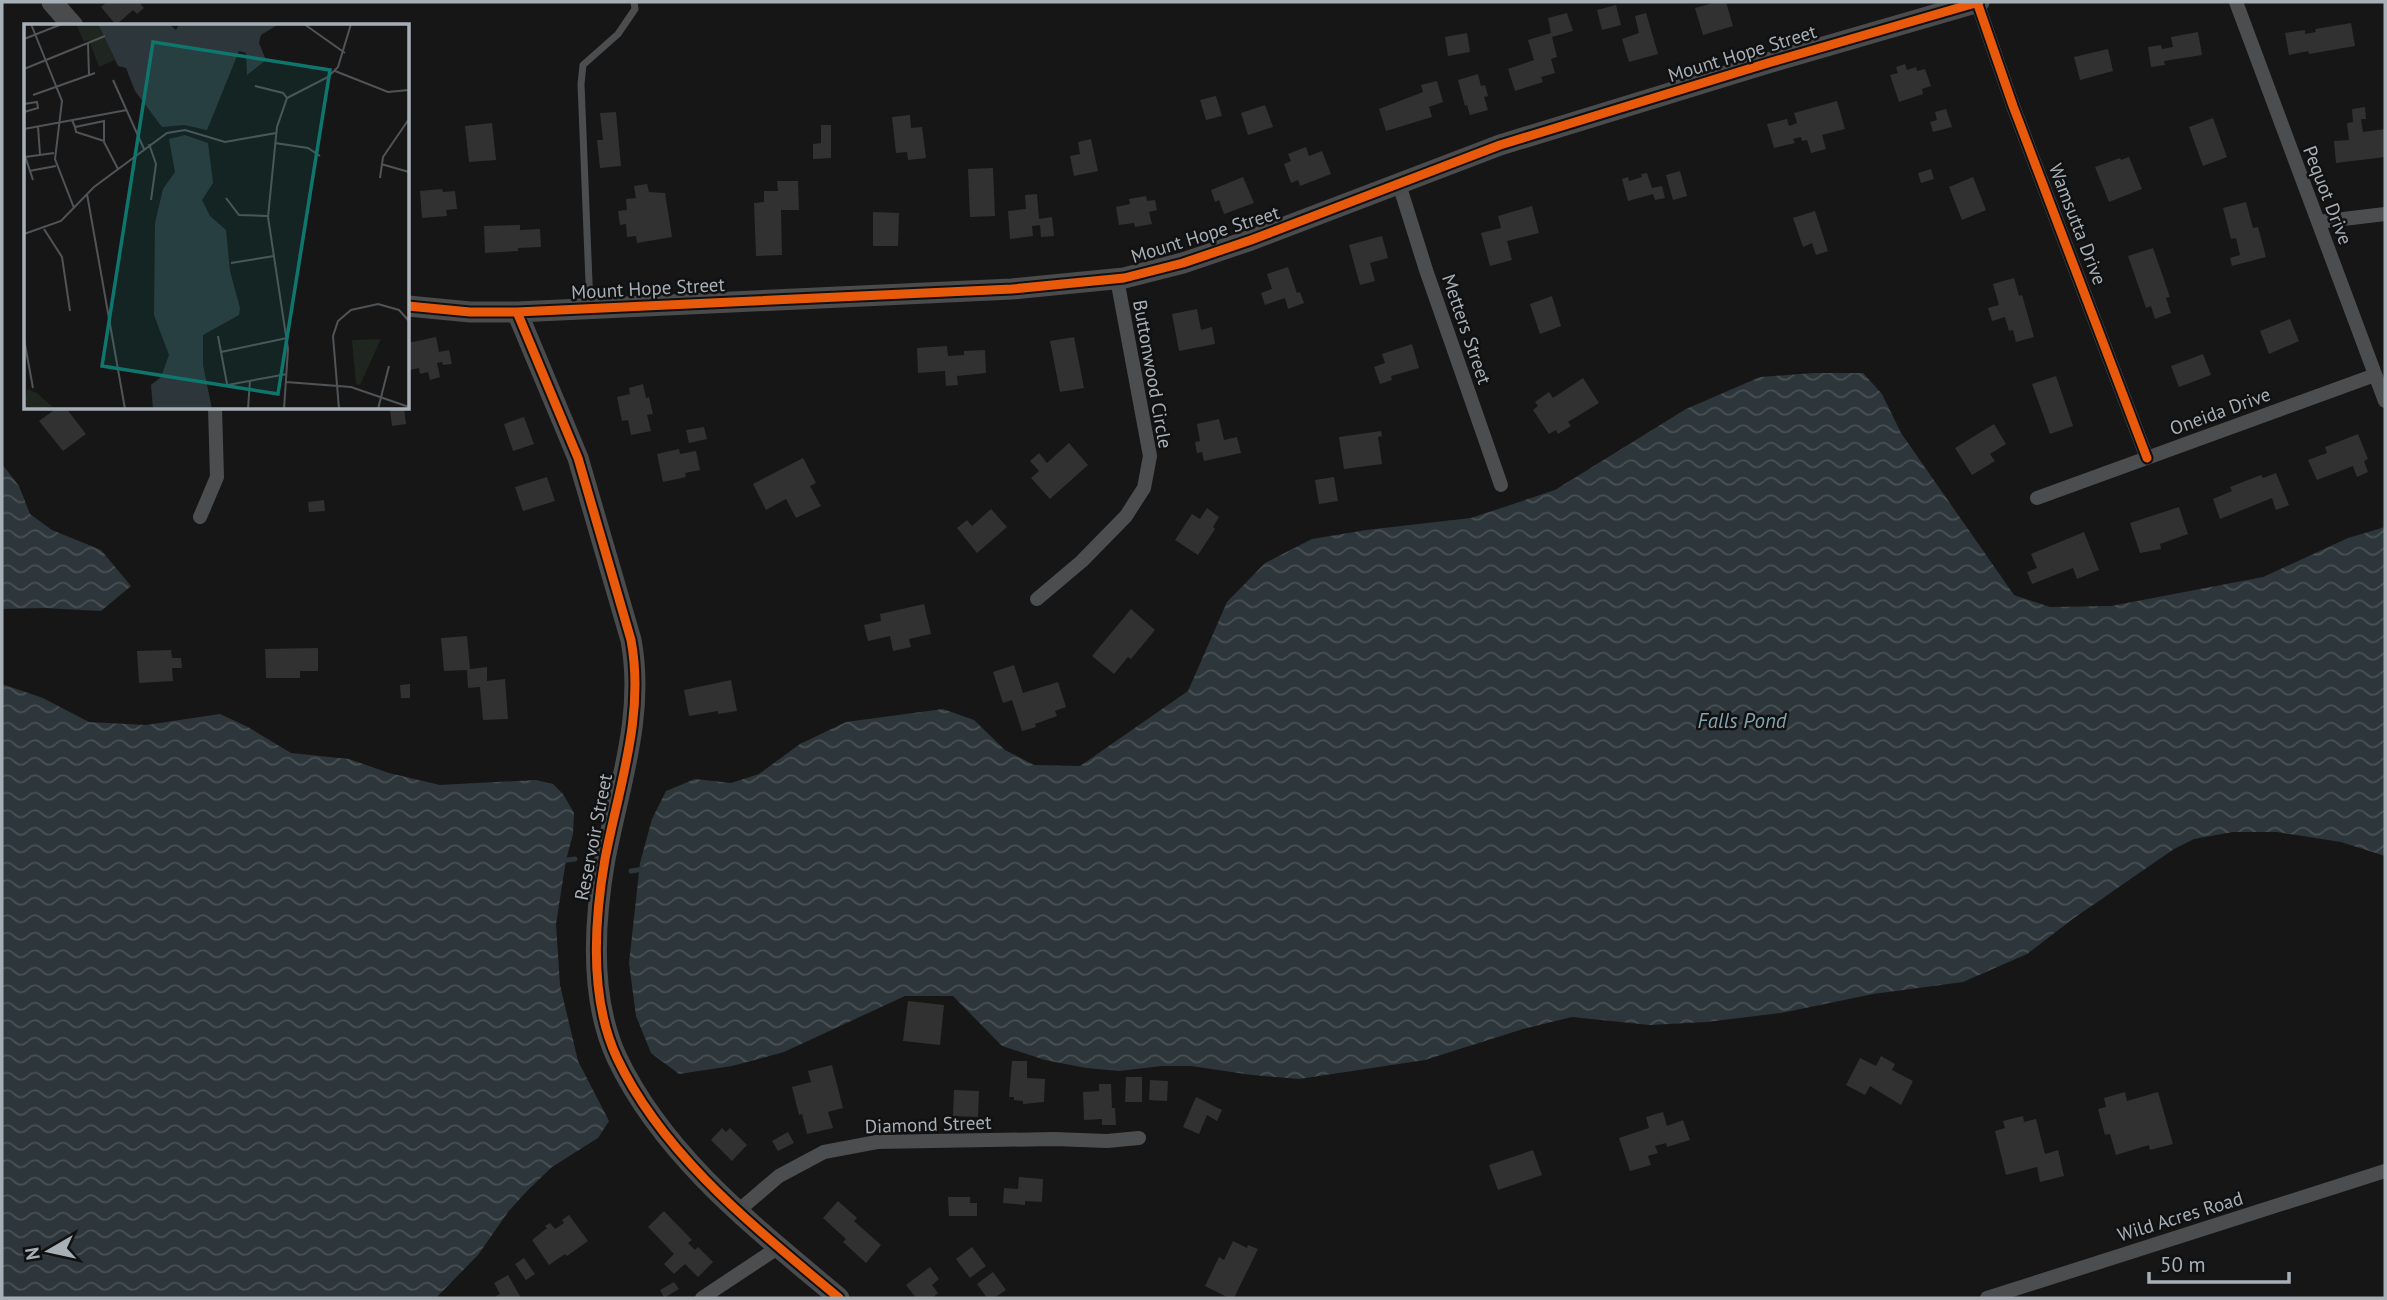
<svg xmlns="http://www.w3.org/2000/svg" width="2387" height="1300" viewBox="0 0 2387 1300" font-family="'PT Sans',sans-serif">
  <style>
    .water { fill: url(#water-waves) }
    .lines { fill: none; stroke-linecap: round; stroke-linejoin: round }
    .stream { stroke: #2d363a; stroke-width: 5 }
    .building { fill: #313132 }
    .lane { stroke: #4b4d4f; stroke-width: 7 }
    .street { stroke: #4b4d4f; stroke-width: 14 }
    .secondary { stroke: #4a4b4d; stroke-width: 21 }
    .cycleway-casing { stroke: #111112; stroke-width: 13 }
    .cycleway { stroke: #e8590c; stroke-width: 9 }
    .labels { text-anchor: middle; stroke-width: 5; stroke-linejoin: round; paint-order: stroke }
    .street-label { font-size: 19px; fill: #a8b0b7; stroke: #111112 }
    .water-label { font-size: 21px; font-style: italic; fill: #82a4b0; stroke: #111112 }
    .inset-road { fill: none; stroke: #505457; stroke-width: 2 }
    .view { fill: #0f766e; fill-opacity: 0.15; stroke: #0f766e; stroke-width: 3.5 }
    .inset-edge { fill: none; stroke: #a8b0b7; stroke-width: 3.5 }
  </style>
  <defs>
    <pattern id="water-waves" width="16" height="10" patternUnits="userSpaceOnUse" patternTransform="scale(1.75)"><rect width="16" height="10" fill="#2d363a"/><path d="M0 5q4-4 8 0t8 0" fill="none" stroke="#495154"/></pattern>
  </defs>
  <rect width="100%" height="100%" fill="#161617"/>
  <path class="water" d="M 1814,373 L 1863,373 L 1882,394 L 1901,433 L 2014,595 L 2050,607 L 2111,606 L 2263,577 L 2348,538 L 2385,527 L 2385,856 L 2341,842 L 2277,832 L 2233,832 L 2194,839 L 2174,849 L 2074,918 L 2027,954 L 1963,982 L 1873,994 L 1781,1013 L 1706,1022 L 1650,1025 L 1572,1017 L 1523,1029 L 1425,1060 L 1299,1079 L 1252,1075 L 1191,1066 L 1162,1066 L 1119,1071 L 1086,1068 L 1045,1060 L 1002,1046 L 953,996 L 905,996 L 784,1052 L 732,1066 L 679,1074 L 651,1053 L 636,1016 L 629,963 L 640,863 L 652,819 L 666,791 L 695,779 L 731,783 L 759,774 L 800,744 L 846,722 L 943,709 L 974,720 L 1005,750 L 1034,765 L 1080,766 L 1188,691 L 1227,602 L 1265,563 L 1312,539 L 1366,530 L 1471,518 L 1555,490 L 1686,409 L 1760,377 Z
    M 2,464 L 19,486 L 30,514 L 52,530 L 101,550 L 131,586 L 101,611 L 44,608 L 2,609 Z
    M 2,684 L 43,698 L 89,722 L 146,725 L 220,714 L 248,727 L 291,753 L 349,759 L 389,773 L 440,785 L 536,780 L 553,784 L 563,794 L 574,813 L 573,834 L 566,860 L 556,924 L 560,985 L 578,1061 L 609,1121 L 598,1138 L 552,1167 L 527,1191 L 508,1212 L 478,1255 L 436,1298 L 2,1298 Z"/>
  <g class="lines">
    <path class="stream" d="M 561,861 L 575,859
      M 631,871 L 644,869"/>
  </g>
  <path class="building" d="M 107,2 L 139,2 L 144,8 L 137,14 L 133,10 L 116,25 L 101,7 Z
    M 1717,2 L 1726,2 L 1733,26 L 1703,35 L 1695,8 Z
    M 1616,5 L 1621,25 L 1602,30 L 1597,10 Z
    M 1567,13 L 1573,31 L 1552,37 L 1557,57 L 1551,59 L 1555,73 L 1541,77 L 1543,82 L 1515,91 L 1508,69 L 1534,60 L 1528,40 L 1551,33 L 1548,18 Z
    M 1646,13 L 1658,54 L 1629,62 L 1622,39 L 1639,33 L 1635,16 Z
    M 2351,23 L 2355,46 L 2309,54 L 2308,51 L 2289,55 L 2285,33 L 2305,30 L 2305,34 L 2316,32 L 2315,29 Z
    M 2198,32 L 2202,55 L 2164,61 L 2165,65 L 2151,67 L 2148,47 L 2161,45 L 2162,49 L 2173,47 L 2171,37 Z
    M 1467,33 L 1470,52 L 1448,56 L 1445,37 Z
    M 2108,49 L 2113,71 L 2080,80 L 2074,57 Z
    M 1905,64 L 1907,70 L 1916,67 L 1917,71 L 1925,69 L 1931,86 L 1922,89 L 1923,94 L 1899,102 L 1890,75 L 1898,73 L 1896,67 Z
    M 1478,74 L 1481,86 L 1485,85 L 1488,96 L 1484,97 L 1488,110 L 1470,115 L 1467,105 L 1465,106 L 1458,80 Z
    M 1437,81 L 1443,102 L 1429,107 L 1432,117 L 1386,131 L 1379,109 L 1423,92 L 1421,85 Z
    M 1216,96 L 1222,116 L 1206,120 L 1200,100 Z
    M 1837,101 L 1845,129 L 1822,135 L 1826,149 L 1811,153 L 1807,140 L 1802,141 L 1801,137 L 1793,139 L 1795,143 L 1774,148 L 1767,124 L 1787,119 L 1789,126 L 1797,123 L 1794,113 Z
    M 1265,105 L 1273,127 L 1248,135 L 1241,113 Z
    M 2365,107 L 2366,119 L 2361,119 L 2363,132 L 2385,129 L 2385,157 L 2336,163 L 2334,141 L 2349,140 L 2347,123 L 2353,122 L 2352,109 Z
    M 1946,109 L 1952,127 L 1933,132 L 1930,122 L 1937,120 L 1935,112 Z
    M 616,112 L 621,166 L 600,168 L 597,140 L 603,140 L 600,113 Z
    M 910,115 L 911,128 L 922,127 L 926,158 L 908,160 L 907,152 L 896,153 L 892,117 Z
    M 2213,118 L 2227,157 L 2203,166 L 2189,127 Z
    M 492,123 L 496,160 L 469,162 L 465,126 Z
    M 821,125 L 831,125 L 831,158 L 813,159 L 813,144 L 821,143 Z
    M 1091,139 L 1098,171 L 1074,176 L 1070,156 L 1080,154 L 1078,142 Z
    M 1306,147 L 1309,156 L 1322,151 L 1331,174 L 1300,186 L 1298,180 L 1291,183 L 1284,164 L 1291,161 L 1288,154 Z
    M 2129,157 L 2142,189 L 2109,202 L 2095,167 L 2120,158 L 2121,160 Z
    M 993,168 L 995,216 L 970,217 L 968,169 Z
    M 1931,169 L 1934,179 L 1921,183 L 1918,173 Z
    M 1680,171 L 1687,196 L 1673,200 L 1666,175 Z
    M 1647,173 L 1652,188 L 1662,186 L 1665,198 L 1655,200 L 1653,194 L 1628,201 L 1622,179 L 1628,177 L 1629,181 L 1642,177 L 1641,174 Z
    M 1243,177 L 1254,203 L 1224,214 L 1219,200 L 1215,202 L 1211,190 Z
    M 1973,177 L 1986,210 L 1962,220 L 1949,187 Z
    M 777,181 L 798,181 L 799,210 L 781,210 L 782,255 L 756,256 L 754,203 L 764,202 L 764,191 L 778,191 Z
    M 647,184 L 649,192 L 665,193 L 672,237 L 637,243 L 636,236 L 627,237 L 626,224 L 620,225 L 618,211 L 627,210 L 626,199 L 636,198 L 634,186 Z
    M 442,189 L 443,192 L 455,191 L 457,209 L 446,210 L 447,216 L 422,218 L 420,191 Z
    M 1037,194 L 1039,219 L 1052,217 L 1054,236 L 1041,237 L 1040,225 L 1032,226 L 1033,236 L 1010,239 L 1008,211 L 1026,209 L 1025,195 Z
    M 1146,196 L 1147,201 L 1155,200 L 1157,210 L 1149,212 L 1152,224 L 1135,227 L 1134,223 L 1119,225 L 1116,207 L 1130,204 L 1129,199 Z
    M 2246,202 L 2253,228 L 2258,227 L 2266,257 L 2232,266 L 2230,258 L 2240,255 L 2236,238 L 2231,239 L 2223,208 Z
    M 1532,206 L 1539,233 L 1507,241 L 1512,260 L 1490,266 L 1481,233 L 1501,228 L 1498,216 Z
    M 1815,211 L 1828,251 L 1816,255 L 1812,243 L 1803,247 L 1793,218 Z
    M 873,212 L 899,213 L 898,246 L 873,246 Z
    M 520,225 L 520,230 L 540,229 L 541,247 L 518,248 L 518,251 L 485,253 L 484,226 Z
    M 1382,236 L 1388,258 L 1370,263 L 1375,281 L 1360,285 L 1349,245 Z
    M 2153,248 L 2170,297 L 2166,298 L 2171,313 L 2155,319 L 2151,306 L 2146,308 L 2128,256 Z
    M 1288,267 L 1297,293 L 1300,292 L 1304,303 L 1288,309 L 1285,298 L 1265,305 L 1261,293 L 1272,289 L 1267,274 Z
    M 2014,278 L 2019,296 L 2022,295 L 2034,337 L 2016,342 L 2013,330 L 2009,331 L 2005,317 L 1992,321 L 1988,308 L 1999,305 L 1993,284 Z
    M 1552,296 L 1561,326 L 1540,334 L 1530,304 Z
    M 1197,309 L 1201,330 L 1212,327 L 1215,344 L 1179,351 L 1172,314 Z
    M 2290,319 L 2299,341 L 2269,354 L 2260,331 Z
    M 436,337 L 439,352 L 449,350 L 452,364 L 443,365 L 442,362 L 437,363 L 440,377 L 430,380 L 428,372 L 420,374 L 419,368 L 409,370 L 408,343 Z
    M 1074,337 L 1084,388 L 1060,392 L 1050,341 Z
    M 1412,344 L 1419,368 L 1391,376 L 1392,380 L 1380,384 L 1374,367 L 1385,363 L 1382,354 Z
    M 947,346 L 948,356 L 964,355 L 964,351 L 985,350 L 986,373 L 957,376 L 958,385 L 946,386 L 945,371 L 918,373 L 917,348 Z
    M 2203,354 L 2211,375 L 2179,387 L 2171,366 Z
    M 2056,376 L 2073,426 L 2050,434 L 2032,384 Z
    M 1583,378 L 1599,403 L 1568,422 L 1571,426 L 1558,434 L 1556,430 L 1549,434 L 1533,410 L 1538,406 L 1535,402 L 1549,392 L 1553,398 Z
    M 643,384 L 646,398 L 649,397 L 653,414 L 647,415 L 651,431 L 631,435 L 628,420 L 622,421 L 617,397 L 630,394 L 629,388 Z
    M 57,408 L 66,408 L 86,434 L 63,451 L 39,421 Z
    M 404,408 L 406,424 L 392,426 L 390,409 Z
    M 524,417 L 534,444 L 513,451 L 504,424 Z
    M 1219,419 L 1224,440 L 1237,437 L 1241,453 L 1204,461 L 1202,452 L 1197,453 L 1195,442 L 1200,441 L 1197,424 Z
    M 1994,424 L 2006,444 L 1990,454 L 1995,461 L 1972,475 L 1955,448 Z
    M 704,427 L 707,439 L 689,443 L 686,430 Z
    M 1381,431 L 1382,436 L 1378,437 L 1382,464 L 1344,469 L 1339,437 Z
    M 2358,434 L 2368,459 L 2364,461 L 2368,472 L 2357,477 L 2353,466 L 2317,480 L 2308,460 L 2327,453 L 2325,447 Z
    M 1069,443 L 1088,465 L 1050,499 L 1031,478 L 1039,471 L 1030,461 L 1039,453 L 1047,463 Z
    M 679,449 L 680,454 L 696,451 L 700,470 L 685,473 L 686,477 L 663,482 L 657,454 Z
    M 803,458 L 816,483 L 810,486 L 821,506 L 796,518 L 786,499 L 766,510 L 753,484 Z
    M 2276,473 L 2289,505 L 2276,510 L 2272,498 L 2220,519 L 2213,499 L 2232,491 L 2230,487 L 2261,475 L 2263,478 Z
    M 547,477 L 555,501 L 523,511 L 515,487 Z
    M 1334,477 L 1338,501 L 1319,504 L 1315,480 Z
    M 324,500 L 325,511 L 309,512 L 308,502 Z
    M 2179,507 L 2188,534 L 2160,544 L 2161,549 L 2140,553 L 2130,523 Z
    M 1207,508 L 1219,517 L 1213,527 L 1215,529 L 1198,555 L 1175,540 L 1192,514 L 1200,519 Z
    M 991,509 L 1007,527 L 977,553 L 957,528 L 967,520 L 972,526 Z
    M 2084,532 L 2099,570 L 2077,579 L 2073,568 L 2032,584 L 2027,572 L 2037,568 L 2031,554 Z
    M 924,604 L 931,634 L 909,639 L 911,647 L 893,651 L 890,636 L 868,641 L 864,625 L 881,621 L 880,614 Z
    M 1131,609 L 1155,630 L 1131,659 L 1128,657 L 1114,674 L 1092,656 Z
    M 467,636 L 470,669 L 487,667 L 487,681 L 505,679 L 508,719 L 483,720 L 480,687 L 468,688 L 467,670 L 444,671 L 441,638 Z
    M 318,648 L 318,671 L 300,671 L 300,678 L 266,678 L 265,649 Z
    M 171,650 L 172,658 L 181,658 L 182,668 L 172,668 L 173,681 L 139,683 L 137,651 Z
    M 1014,665 L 1023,693 L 1058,682 L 1066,707 L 1055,711 L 1057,716 L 1035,724 L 1036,727 L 1022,731 L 1012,700 L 1003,703 L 993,672 Z
    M 731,680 L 737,711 L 718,714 L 718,711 L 689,716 L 684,690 Z
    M 410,684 L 410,698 L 401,698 L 400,685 Z
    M 908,1001 L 944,1005 L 940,1045 L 903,1041 Z
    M 1881,1056 L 1895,1064 L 1892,1070 L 1913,1081 L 1901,1105 L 1870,1086 L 1865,1095 L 1846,1085 L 1860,1058 L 1876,1066 Z
    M 1012,1061 L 1027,1061 L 1027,1078 L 1045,1079 L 1044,1102 L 1023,1104 L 1023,1101 L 1014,1100 L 1014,1097 L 1009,1097 Z
    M 832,1065 L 843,1108 L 828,1112 L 833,1128 L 807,1134 L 802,1114 L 799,1115 L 792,1087 L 811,1082 L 808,1071 Z
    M 1126,1077 L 1142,1077 L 1142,1102 L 1125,1102 Z
    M 1150,1080 L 1168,1081 L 1167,1101 L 1149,1100 Z
    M 1099,1084 L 1111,1084 L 1112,1108 L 1115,1108 L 1116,1125 L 1102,1125 L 1102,1119 L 1084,1120 L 1083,1092 L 1099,1091 Z
    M 954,1090 L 979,1091 L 978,1117 L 953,1116 Z
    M 2125,1092 L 2127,1101 L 2158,1092 L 2173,1144 L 2150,1150 L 2149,1145 L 2116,1155 L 2110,1134 L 2105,1135 L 2098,1109 L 2106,1107 L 2104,1098 Z
    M 1196,1097 L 1222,1110 L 1217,1121 L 1207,1115 L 1199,1134 L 1183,1127 Z
    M 1663,1112 L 1667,1126 L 1683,1120 L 1690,1140 L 1667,1147 L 1666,1143 L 1655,1146 L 1658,1153 L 1648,1156 L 1651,1165 L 1630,1171 L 1619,1138 L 1649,1128 L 1646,1117 Z
    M 2023,1116 L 2024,1122 L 2036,1119 L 2045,1154 L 2058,1150 L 2064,1176 L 2040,1182 L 2037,1167 L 2006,1175 L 1995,1131 L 2005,1128 L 2003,1121 Z
    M 722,1128 L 726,1132 L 730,1128 L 747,1145 L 732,1161 L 711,1140 Z
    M 788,1132 L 794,1143 L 778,1151 L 772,1141 Z
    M 1533,1150 L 1542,1175 L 1498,1190 L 1489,1165 Z
    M 1019,1177 L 1043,1179 L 1042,1202 L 1025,1201 L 1025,1205 L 1003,1203 L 1004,1188 L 1018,1189 Z
    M 948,1197 L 970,1197 L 970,1203 L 977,1203 L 977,1216 L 949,1216 Z
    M 838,1201 L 857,1218 L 854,1221 L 881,1245 L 866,1263 L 843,1242 L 846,1239 L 823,1218 Z
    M 664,1211 L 692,1240 L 688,1243 L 695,1250 L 698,1247 L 713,1262 L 698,1277 L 685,1264 L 674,1274 L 664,1264 L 674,1254 L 648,1227 Z
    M 569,1215 L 588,1241 L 567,1256 L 565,1254 L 549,1265 L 532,1240 L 547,1228 L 545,1226 L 550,1223 L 555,1229 L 564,1223 L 562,1220 Z
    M 1233,1241 L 1247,1248 L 1248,1245 L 1258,1249 L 1234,1298 L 1229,1298 L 1205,1286 L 1219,1257 L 1224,1260 Z
    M 972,1247 L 986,1266 L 970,1278 L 956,1259 Z
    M 524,1258 L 535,1274 L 526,1280 L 515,1264 Z
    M 930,1267 L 939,1279 L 932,1285 L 938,1293 L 932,1298 L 916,1298 L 906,1285 Z
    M 993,1272 L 1006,1290 L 994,1298 L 987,1298 L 977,1284 Z
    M 508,1275 L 521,1298 L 493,1298 L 500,1294 L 494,1283 Z
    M 674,1282 L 679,1289 L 664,1298 L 660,1290 Z"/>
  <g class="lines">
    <path class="lane" d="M 590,307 L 581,84 L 583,65 L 618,34 L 635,9 L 634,2"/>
    <path class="street" d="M 1977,2 L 2013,106 L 2147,458
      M 2236,2 L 2385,401
      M 1399,184 L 1426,270 L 1501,485
      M 2318,222 L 2385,214
      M 2037,498 L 2375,375
      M 200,517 L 217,477 L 215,408
      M 1037,599 L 1082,561 L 1126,516 L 1144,488 L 1150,456 L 1117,279
      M 738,1211 L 779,1176 L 824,1152 L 877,1142 L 1054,1139 L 1107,1141 L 1139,1138
      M 702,1298 L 779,1247
      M 1987,1298 L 2385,1171"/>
    <path class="secondary" d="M 52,2 L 73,26
      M 408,306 L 470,312 L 517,312 L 1012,289 L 1124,278 L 1183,263 L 1251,240 L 1500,145 L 1768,63 L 1979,2
      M 517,312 L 578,458 L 631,640 C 645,715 619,786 605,859 C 594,922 589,998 617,1058 C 664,1157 757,1229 839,1298"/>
    <g class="cycleway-casing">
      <path id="cycleway" d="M 1977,2 L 2013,106 L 2147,458
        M 408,306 L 470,312 L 517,312 L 1012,289 L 1124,278 L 1183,263 L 1251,240 L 1500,145 L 1768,63 L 1979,2
        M 517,312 L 578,458 L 631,640 C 645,715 619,786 605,859 C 594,922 589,998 617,1058 C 664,1157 757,1229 839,1298"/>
    </g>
    <use href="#cycleway" class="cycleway"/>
  </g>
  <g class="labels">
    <g class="street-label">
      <text transform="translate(1742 53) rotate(-17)" y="7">Mount Hope Street</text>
      <text transform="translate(2328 195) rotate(69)" y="7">Pequot Drive</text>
      <text transform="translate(2078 224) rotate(69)" y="7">Wamsutta Drive</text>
      <text transform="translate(1205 234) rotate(-17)" y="7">Mount Hope Street</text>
      <text transform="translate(648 288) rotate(-3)" y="7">Mount Hope Street</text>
      <text transform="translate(1467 329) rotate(71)" y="7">Metters Street</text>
      <text transform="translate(1153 374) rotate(80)" y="7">Buttonwood Circle</text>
      <text transform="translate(2220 411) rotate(-20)" y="7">Oneida Drive</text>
      <text transform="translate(593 837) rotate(-79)" y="7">Reservoir Street</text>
      <text transform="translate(928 1124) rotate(-2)" y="7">Diamond Street</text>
      <text transform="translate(2180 1216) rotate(-17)" y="7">Wild Acres Road</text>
    </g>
    <g class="water-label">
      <text x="1742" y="728">Falls Pond</text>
    </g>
  </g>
  <g transform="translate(24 24)">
    <rect width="385" height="385" fill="#161617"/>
    <path d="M 52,0 L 74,0 L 91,36 L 75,43 L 65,16 L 60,18 ZM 357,315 L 336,361 L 332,360 L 328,316 ZM 3,365 L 13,369 L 31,385 L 0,385 Z" fill="#1f251f"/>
    <path d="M 74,0 L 145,0 L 152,6 L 155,0 L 255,0 L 237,11 L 235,19 L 242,36 L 223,51 L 222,29 L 215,27 L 183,106 L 160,101 L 138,103 L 111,67 L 102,44 L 94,42 ZM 161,111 L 184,119 L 189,159 L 178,176 L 186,192 L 202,206 L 206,247 L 216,284 L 215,291 L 179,311 L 179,341 L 188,385 L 129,385 L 127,361 L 137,353 L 145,331 L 130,291 L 131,199 L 139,165 L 151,148 L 145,115 Z" fill="#2d363a"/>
    <path class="inset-road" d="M 7,0 L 38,77 L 31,135 L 50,184M 280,0 L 321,29M 0,15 L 38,0M 64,19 L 65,51M 0,45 L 81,12M 311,47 L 364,68 L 385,66M 89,56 L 120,125M 231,62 L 259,69 L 263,74M 9,71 L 71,49M 0,80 L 13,78 L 14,84 L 0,88M 48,96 L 51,103 L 80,97 L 80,118 L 94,145M 14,102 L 16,131M 51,103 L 52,108 L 80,117M 0,105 L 103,86M 251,119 L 284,124 L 296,132M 125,120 L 132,140 L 127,176M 0,129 L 9,156M 1,133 L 30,129M 357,140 L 385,148M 5,147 L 32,142M 356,154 L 359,133 L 385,95M 63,170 L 101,385M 202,174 L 215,191 L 243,192M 20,205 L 38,233 L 46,287M 0,210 L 37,197 L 70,163 L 143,109 L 161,106 L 201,118 L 252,109M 207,239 L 250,232M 194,312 L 203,360M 0,315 L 9,364M 197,328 L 263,314M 262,358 L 327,363 L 385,383M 198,362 L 263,350M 224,385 L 226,356M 260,385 L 264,325 L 244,193 L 253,103 L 263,74 L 304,53 L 314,43 L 327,0M 315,385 L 309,312 L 314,297 L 327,286 L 354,280 L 375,286 L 385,297M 354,385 L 365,342"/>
    <path class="view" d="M 129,18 L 306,46 L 254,370 L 78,342 Z"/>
    <rect width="385" height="385" class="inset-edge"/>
  </g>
  <rect width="2387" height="1300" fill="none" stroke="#a8b0b7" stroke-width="7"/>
  <g transform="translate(49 1251) rotate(261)" stroke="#111112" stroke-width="5" paint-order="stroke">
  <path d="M0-5L12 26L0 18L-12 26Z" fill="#a8b0b7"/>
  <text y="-10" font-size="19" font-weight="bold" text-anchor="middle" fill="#a8b0b7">N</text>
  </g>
  <path d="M2149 1272v10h140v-10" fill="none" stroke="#a8b0b7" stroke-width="3.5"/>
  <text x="2160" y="1272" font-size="21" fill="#a8b0b7" stroke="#111112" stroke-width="5" paint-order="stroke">50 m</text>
</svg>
